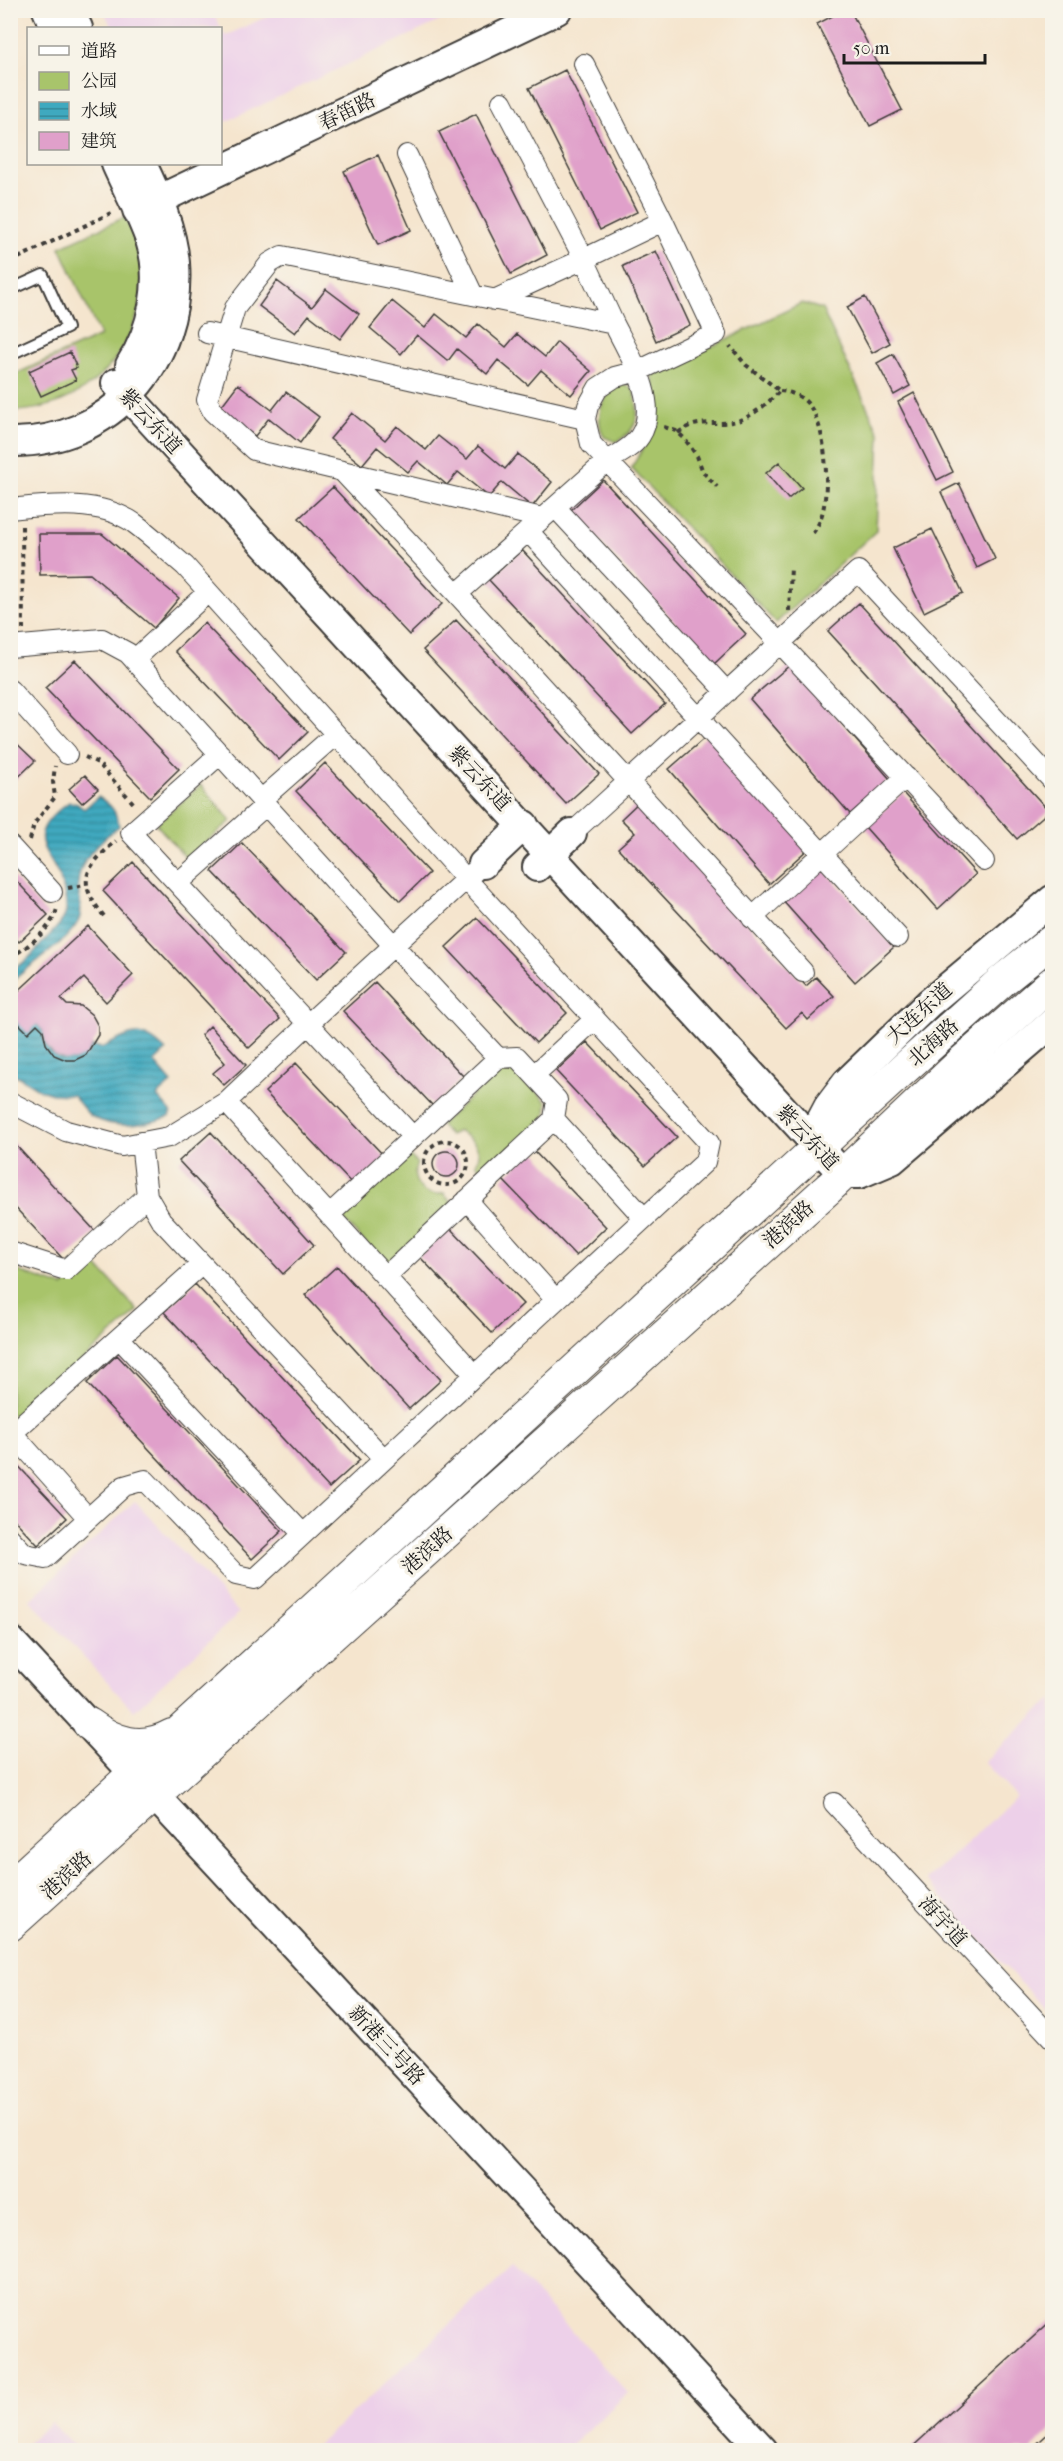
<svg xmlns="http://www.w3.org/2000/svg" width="1063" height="2461" viewBox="0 0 1063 2461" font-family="'IM FELL French Canon','Noto Serif SC',serif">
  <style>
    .built { fill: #edd0e9 }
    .green { fill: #a8c46b; stroke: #627044; stroke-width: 1.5 }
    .water { fill: url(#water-rules); stroke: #2e626e; stroke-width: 1.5 }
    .building { fill: #e0a0ca }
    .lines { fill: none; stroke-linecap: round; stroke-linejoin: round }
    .lane-casing { stroke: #3d3a37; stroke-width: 14 }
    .street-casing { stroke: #3d3a37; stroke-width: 22 }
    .secondary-casing { stroke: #3d3a37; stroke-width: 32 }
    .primary-casing { stroke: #3d3a37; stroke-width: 34 }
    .path { stroke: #3d3a37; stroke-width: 4; stroke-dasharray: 4.5 4.5; stroke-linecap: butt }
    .lane { stroke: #fff; stroke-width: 10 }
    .street { stroke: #fff; stroke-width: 20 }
    .secondary { stroke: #fff; stroke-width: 28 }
    .primary { stroke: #fff; stroke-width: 32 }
    .labels { text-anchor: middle; stroke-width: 6; stroke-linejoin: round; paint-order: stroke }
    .street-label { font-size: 20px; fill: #1c1c1c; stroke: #f7f3e8 }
  </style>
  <defs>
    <pattern id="water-rules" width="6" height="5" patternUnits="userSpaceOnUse" patternTransform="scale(1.5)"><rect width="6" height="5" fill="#3fa9bf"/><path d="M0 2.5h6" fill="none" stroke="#34899a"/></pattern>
  </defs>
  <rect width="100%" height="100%" fill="#f7f3e8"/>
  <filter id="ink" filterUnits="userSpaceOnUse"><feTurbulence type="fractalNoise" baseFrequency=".0167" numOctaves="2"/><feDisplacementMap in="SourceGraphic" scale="12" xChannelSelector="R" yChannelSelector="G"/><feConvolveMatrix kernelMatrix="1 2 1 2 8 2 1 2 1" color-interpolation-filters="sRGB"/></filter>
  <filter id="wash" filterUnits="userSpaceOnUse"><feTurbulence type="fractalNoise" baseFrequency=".008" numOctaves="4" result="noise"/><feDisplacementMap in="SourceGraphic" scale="24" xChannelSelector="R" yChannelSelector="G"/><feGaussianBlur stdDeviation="1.35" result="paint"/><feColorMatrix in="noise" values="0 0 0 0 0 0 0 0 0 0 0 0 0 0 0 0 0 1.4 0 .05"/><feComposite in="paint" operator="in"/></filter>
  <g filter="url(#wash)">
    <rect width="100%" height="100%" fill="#f5e5ce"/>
    <path class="built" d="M 11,10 L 13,11 L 21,27 L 11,33 Z
      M 104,11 L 212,11 L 225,36 L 279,11 L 461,11 L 221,124 L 220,28 L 112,28 Z
      M 135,1501 L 239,1613 L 134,1711 L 30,1600 Z
      M 1052,1699 L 1052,2017 L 926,1880 L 1016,1797 L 984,1762 Z
      M 512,2267 L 628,2393 L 566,2450 L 312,2450 Z
      M 51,2422 L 78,2450 L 20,2450 Z"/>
    <path class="green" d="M 125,217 C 135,238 143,259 142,283 C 140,354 81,412 11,411 L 11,376 L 100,336 L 60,247 Z
      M 802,303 L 822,309 L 880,435 L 876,531 L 776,623 L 631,468 C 655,430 660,420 652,375 Z
      M 623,384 L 633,389 C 641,413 639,430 616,442 L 604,437 C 594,417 601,393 623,384 Z
      M 201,785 L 231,821 L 187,859 L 156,824 Z
      M 503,1067 L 516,1068 L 547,1102 L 546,1116 L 486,1174 L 476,1164 C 485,1148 471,1138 458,1131 L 450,1135 L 440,1125 Z
      M 408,1154 L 417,1163 C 409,1182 424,1199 444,1193 L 453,1204 L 387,1266 L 341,1217 Z
      M 93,1261 L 138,1311 L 16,1419 L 10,1412 L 10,1268 L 63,1287 Z"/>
    <path class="water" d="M 98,797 C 112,805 116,811 119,826 C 100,841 78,860 78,885 C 78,897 84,911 78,922 C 66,943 34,962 16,978 L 11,988 L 12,1017 C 21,1020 38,1021 43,1030 C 45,1034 44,1040 46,1044 C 56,1067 80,1061 93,1046 L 102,1048 C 131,1033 140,1025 166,1051 L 154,1062 L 172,1083 L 157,1096 L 171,1112 L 169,1117 C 145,1125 114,1130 91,1116 C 84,1111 78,1101 73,1095 L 52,1094 L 40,1090 L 11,1072 L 10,967 L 15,968 C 27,962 36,950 45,940 C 52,932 61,925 65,915 C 67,909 66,902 65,897 C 59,851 13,843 69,802 L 76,803 L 84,809 Z"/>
    <g id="blocks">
      <path class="building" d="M 844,10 L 850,10 L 902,110 L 870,126 L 817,24 Z
        M 565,70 L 637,212 L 600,230 L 529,88 Z
        M 476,114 L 547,255 L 511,274 L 439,132 Z
        M 378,155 L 411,230 L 378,245 L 344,171 Z
        M 656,251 L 690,325 L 656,341 L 623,266 Z
        M 277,281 L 312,307 L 326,289 L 359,314 L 340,339 L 309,315 L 295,333 L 259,306 Z
        M 865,297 L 890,343 L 872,353 L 847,307 Z
        M 392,301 L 425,328 L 436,314 L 466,338 L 478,324 L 506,347 L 517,334 L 545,357 L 557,342 L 591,371 L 571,395 L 541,370 L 528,385 L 498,360 L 487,374 L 457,349 L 448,361 L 417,335 L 401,354 L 370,328 Z
        M 70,352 L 77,368 L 71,370 L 76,380 L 41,396 L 29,371 Z
        M 893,354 L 910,386 L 894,395 L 877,363 Z
        M 238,384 L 272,410 L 286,392 L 319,417 L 300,443 L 269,418 L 255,436 L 219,409 Z
        M 914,393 L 953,472 L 937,480 L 898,402 Z
        M 352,413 L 385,440 L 397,426 L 426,450 L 438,436 L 467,459 L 478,446 L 505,469 L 518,454 L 552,482 L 532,507 L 502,482 L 489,497 L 458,472 L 447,485 L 418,461 L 408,472 L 377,447 L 362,465 L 330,439 Z
        M 779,462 L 802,488 L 788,499 L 766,473 Z
        M 603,480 L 746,634 L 714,664 L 571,510 Z
        M 959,483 L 995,559 L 977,568 L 941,492 Z
        M 333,487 L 442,604 L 409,635 L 299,518 Z
        M 932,529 L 963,593 L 924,612 L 893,548 Z
        M 39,534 L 102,534 L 179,598 L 154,628 L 90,574 L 40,575 Z
        M 522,550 L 665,704 L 632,734 L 489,580 Z
        M 859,603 L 1049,811 L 1017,839 L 828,631 Z
        M 456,620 L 599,774 L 566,804 L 423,650 Z
        M 204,623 L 308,732 L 279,760 L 175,651 Z
        M 75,660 L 179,769 L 150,797 L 45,688 Z
        M 790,665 L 890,779 L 850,814 L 750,699 Z
        M 709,734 L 809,848 L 769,884 L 669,769 Z
        M 10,737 L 35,761 L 10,785 Z
        M 325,763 L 429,873 L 400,901 L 296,791 Z
        M 85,775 L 98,789 L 82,803 L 69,789 Z
        M 903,793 L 976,874 L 938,909 L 865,827 Z
        M 641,800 L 649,818 L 806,986 L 816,977 L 834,996 L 808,1020 L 802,1013 L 786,1028 L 618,848 L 635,833 L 621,819 Z
        M 242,843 L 346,952 L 316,980 L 212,871 Z
        M 133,862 L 280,1019 L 249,1048 L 103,891 Z
        M 821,866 L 894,947 L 855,982 L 782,900 Z
        M 10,874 L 48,915 L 19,942 L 10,933 Z
        M 477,918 L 567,1013 L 536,1043 L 446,947 Z
        M 88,926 L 133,975 L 106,1002 L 84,978 L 61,999 L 67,1005 L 81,1006 L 92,1015 L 98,1026 L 98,1035 L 86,1055 L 75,1060 L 66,1060 L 54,1055 L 46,1044 L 43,1030 L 37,1024 L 28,1033 L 12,1017 L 12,997 Z
        M 375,982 L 464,1077 L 433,1106 L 343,1011 Z
        M 210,1026 L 246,1065 L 224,1085 L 213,1073 L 225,1063 L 201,1035 Z
        M 587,1042 L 677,1137 L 645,1166 L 556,1071 Z
        M 296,1063 L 386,1158 L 355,1187 L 265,1092 Z
        M 211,1132 L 314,1245 L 283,1274 L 179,1161 Z
        M 10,1139 L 96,1232 L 64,1260 L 10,1202 Z
        M 533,1150 L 606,1227 L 576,1256 L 502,1179 Z
        M433 1164a13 13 0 1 1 26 0a13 13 0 1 1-26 0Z
        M 449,1227 L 523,1304 L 492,1333 L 419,1256 Z
        M 337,1266 L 441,1380 L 409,1409 L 305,1295 Z
        M 195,1284 L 360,1460 L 329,1488 L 164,1312 Z
        M 117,1355 L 282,1531 L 252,1559 L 87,1383 Z
        M 10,1457 L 67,1518 L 38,1545 L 10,1515 Z
        M 1052,2320 L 1052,2430 L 1030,2450 L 909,2450 Z"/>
    </g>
  </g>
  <g filter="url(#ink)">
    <use href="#blocks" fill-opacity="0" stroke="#3d3a37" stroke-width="1.5"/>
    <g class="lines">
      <g class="lane-casing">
        <path id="lane" d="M 10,290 L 43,275 L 67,328 L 13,353 L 10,348"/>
      </g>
      <g class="street-casing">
        <path id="street" d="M 584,64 L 663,221
          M 407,155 L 473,295
          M 494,300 L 584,259 L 502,102
          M 207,333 L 585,419 L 591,444 L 780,643 L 572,833
          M 585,419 L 588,406 L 598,388 L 615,377 L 638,371 L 716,334 L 663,221 L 584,259 L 614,324
          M 342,471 L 254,450 L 213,412 L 207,400 L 235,308 L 270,263 L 282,256 L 614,324 C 629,354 661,404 640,436 C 633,447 618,455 607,461 L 457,594 L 342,471 L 542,518
          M 555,507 L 727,692
          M 10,509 C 50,505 99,499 134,523 C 152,536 168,552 185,566 L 466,879 L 709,1143 L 705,1162 L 255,1579 L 236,1575 L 145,1480 L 124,1486 L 45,1558 L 25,1554 L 10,1538
          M 528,531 L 898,937
          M 457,594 L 803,972
          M 10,647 L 102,639 L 128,653 L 394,946 L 498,1058
          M 134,660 L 208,592
          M 10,690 L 67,754
          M 220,754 L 131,833 L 413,1137
          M 261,800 L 336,734
          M 10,846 L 52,892
          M 984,861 L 780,643 L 858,571 L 1052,780
          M 178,883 L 266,805
          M 752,918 L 906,777
          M 534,1075 L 595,1019
          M 10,1102 L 66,1131 L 122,1146 L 169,1137 L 226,1102 L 320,1013 L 476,870
          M 226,1102 L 475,1375
          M 554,1119 L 644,1218
          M 467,1200 L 556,1300
          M 329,1215 L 498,1058 L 517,1057 L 557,1100 L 554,1119 L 385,1277
          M 10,1252 L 66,1270 L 147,1196
          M 202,1264 L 384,1459
          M 119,1338 L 303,1534
          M 88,1518 L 12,1433 L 202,1264 L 161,1220 L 147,1196 L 141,1142
          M 834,1803 L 1052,2038"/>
      </g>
      <g class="secondary-casing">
        <path id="secondary" d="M 47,10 L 55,28
          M 69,10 L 78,28
          M 116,164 C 127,189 141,214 150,240 C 163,280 153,330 130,365
          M 137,210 L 557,10
          M 116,383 L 843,1174 L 859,1174 L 892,1160 L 1052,1023
          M 10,442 C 111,444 182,361 175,263 C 172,228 157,195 142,164
          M 483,864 L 524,825
          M 537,867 L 572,833
          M 818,1148 L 819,1124 L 828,1107 L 847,1082 L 929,1003 L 1052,900
          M 10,1640 L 763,2450"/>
      </g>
      <g class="primary-casing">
        <path id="primary" d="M 89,1724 C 115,1743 141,1752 172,1735
          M 10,1887 L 896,1076 L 1003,980 L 1052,941
          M 10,1925 L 830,1187 L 962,1062 L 1052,983"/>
      </g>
      <path class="path" d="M 10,262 L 113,212
        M 780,391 C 790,392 801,395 808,404 C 827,425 831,494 820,520 C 818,526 814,531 811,536
        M 664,427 L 676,431 L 684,438 L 697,456 L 703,472 L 717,487
        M 678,433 C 696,418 716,426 737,421 C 752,417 769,402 780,391 L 746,365 L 730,346
        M 22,526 L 23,630
        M 789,611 L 791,567
        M 85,757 L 98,763 L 135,805
        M 30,840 L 34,824 L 55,797 L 53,782 L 55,766
        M 68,888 L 85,885
        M 104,916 C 75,881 85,868 116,841
        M 10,957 C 28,948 52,928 57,909
        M424 1163a22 22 0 1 1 44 0a22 22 0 1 1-44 0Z"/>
      <use href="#lane" class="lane"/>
      <use href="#street" class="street"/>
      <use href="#secondary" class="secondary"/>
      <use href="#primary" class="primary"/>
    </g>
  </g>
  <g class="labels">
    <g class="street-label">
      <text transform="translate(347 111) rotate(-26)" y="7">春笛路</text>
      <text transform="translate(151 421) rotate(47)" y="7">紫云东道</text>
      <text transform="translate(480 778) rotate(47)" y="7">紫云东道</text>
      <text transform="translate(919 1013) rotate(-42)" y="7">大连东道</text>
      <text transform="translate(933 1042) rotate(-42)" y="7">北海路</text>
      <text transform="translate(808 1137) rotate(47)" y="7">紫云东道</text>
      <text transform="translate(788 1224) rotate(-42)" y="7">港滨路</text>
      <text transform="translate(427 1550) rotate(-42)" y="7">港滨路</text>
      <text transform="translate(66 1875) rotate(-42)" y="7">港滨路</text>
      <text transform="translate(943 1921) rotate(47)" y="7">海宇道</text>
      <text transform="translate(387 2045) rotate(47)" y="7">新港三号路</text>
    </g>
  </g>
  <rect width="1063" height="2461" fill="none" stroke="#f7f3e8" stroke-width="36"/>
  <rect x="27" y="27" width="195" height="138" fill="#f7f3e8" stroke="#9f9d96" stroke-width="1.5"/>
  <rect x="39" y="46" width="30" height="9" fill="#ffffff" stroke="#9f9d96" stroke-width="1.5"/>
  <text x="81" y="57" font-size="18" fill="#1c1c1c">道路</text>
  <rect x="39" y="72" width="30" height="18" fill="#a8c46b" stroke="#9f9d96" stroke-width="1.5"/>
  <text x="81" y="87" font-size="18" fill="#1c1c1c">公园</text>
  <rect x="39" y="102" width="30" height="18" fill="url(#water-rules)" stroke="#9f9d96" stroke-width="1.5"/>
  <text x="81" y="117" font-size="18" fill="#1c1c1c">水域</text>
  <rect x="39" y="132" width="30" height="18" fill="#e0a0ca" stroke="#9f9d96" stroke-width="1.5"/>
  <text x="81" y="147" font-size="18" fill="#1c1c1c">建筑</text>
  <path d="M844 54v9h141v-9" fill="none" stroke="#1c1c1c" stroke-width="3"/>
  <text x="853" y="54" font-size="18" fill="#1c1c1c" stroke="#f7f3e8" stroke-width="4.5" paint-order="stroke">50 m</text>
</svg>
